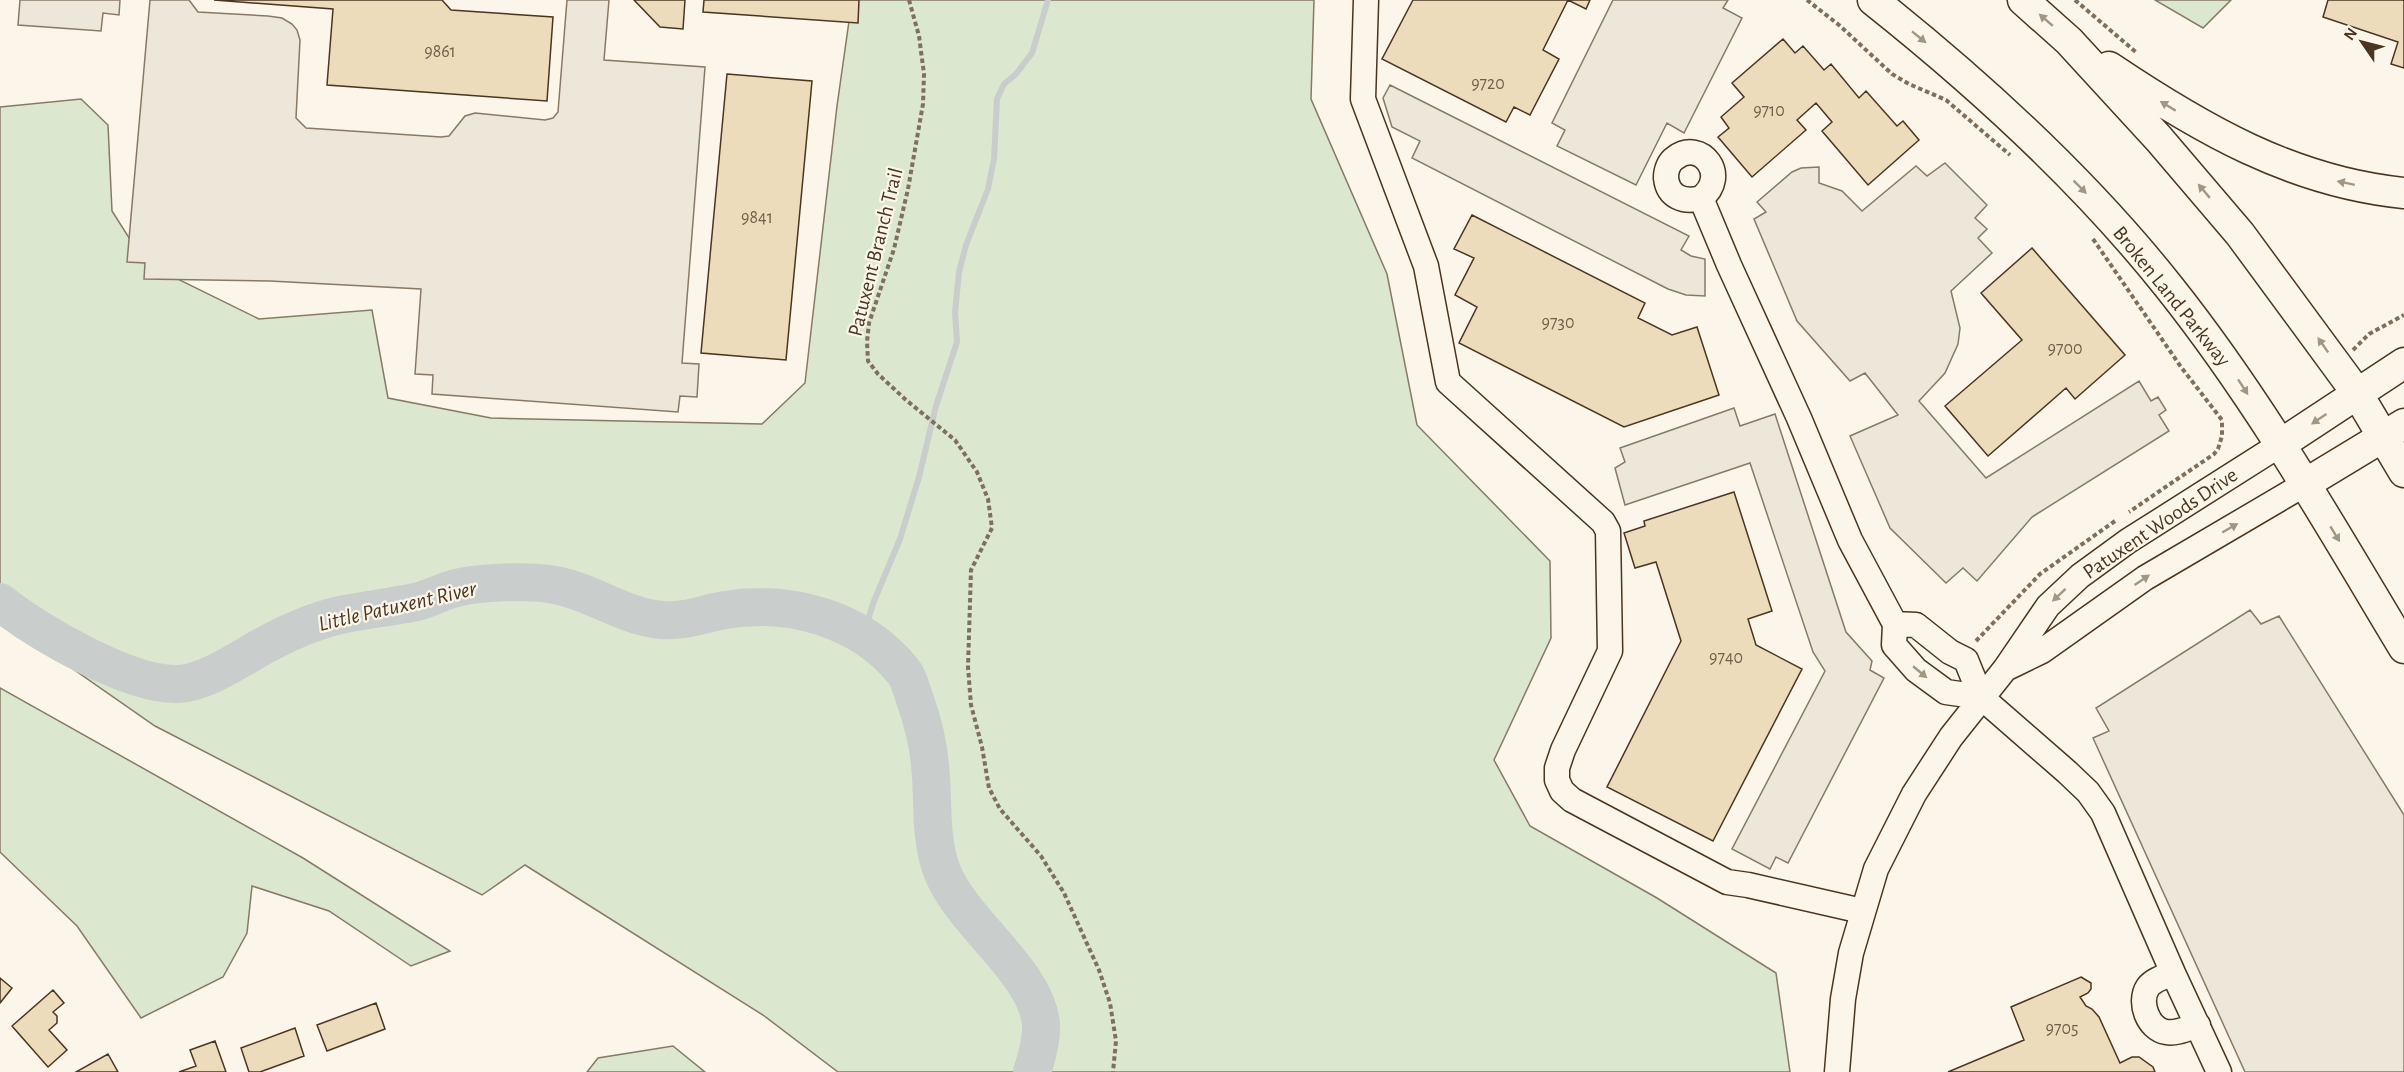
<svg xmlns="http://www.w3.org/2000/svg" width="2404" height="1072" viewBox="0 0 2404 1072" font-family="'Alegreya Sans',sans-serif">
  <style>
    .green { fill: #dce7d0; stroke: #887966; stroke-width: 1.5 }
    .parking { fill: #ede7d9; stroke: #887966; stroke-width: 1.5 }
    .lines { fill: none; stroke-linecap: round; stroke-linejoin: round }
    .stream { stroke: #c9cecd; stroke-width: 6 }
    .river { stroke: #c9cecd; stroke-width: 38 }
    .building { fill: #ecdcbc; stroke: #4a3520; stroke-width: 1.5 }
    .minor-casing { stroke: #4a3520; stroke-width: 27 }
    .major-casing { stroke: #4a3520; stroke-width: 33 }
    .path { stroke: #7f6f5c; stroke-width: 4; stroke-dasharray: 4.5 3; stroke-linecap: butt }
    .minor { stroke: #fbf6e9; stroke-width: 24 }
    .major { stroke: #fbf6e9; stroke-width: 30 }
    .oneway { fill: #a29684 }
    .labels { text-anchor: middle; stroke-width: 4.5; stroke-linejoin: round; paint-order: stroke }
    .number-label { font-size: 18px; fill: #725f47 }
    .street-label { font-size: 21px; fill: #4a3520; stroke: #fbf6e9 }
    .water-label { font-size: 22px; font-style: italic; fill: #4a3520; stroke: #fbf6e9 }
  </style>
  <rect width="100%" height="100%" fill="#fbf6e9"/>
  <path class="green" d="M 852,0 L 1314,0 L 1311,99 L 1387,274 L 1417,425 L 1550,561 L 1551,638 L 1494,760 L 1530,826 L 1657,898 L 1776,973 L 1790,1072 L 838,1072 L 763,1015 L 525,865 L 482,895 L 155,726 L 0,618 L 0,107 L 81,99 L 108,125 L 112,211 L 145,263 L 259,319 L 372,310 L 388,398 L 491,418 L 762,424 L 805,383 L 837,106 Z
    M 2155,0 L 2231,0 L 2203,28 Z
    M 0,688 L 303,858 L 450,951 L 411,966 L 329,911 L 252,886 L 247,933 L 223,977 L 141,1018 L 77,926 L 0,852 Z
    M 673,1046 L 705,1072 L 587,1072 L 598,1058 Z"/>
  <path class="parking" d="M 20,0 L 120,0 L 119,15 L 103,13 L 101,31 L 18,25 Z
    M 150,0 L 189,0 L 198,12 L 268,16 L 282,18 L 292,24 L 297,30 L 300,40 L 296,118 L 306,128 L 441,137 L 449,136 L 465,116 L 475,113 L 545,120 L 553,118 L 558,112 L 567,0 L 609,0 L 604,60 L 705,67 L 682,363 L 699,364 L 697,397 L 680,396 L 678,412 L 432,394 L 433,375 L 415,374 L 421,289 L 270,281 L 144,279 L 145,263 L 127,262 Z
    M 1613,0 L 1728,0 L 1723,8 L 1742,18 L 1684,133 L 1667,123 L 1636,185 L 1557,146 L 1565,130 L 1552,123 Z
    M 1390,85 L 1689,236 L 1681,250 L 1691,256 L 1705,259 L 1705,296 L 1686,295 L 1668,289 L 1412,158 L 1420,141 L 1392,127 L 1383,98 Z
    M 1945,163 L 1987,205 L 1975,218 L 1987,229 L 1978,238 L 1992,253 L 1951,291 L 1960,328 L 1958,344 L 1945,373 L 1919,401 L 1986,478 L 2139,381 L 2151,401 L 2158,397 L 2166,410 L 2159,415 L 2169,431 L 2032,517 L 1977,581 L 1963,568 L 1946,583 L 1890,528 L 1850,436 L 1898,415 L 1865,373 L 1850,381 L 1797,321 L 1754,219 L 1766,212 L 1757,202 L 1792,172 L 1801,168 L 1819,167 L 1819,183 L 1842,191 L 1862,211 L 1916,166 L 1927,176 Z
    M 1734,408 L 1740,426 L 1775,414 L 1846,632 L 1872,661 L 1870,670 L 1884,678 L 1788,863 L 1776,857 L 1770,869 L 1732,849 L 1825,671 L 1813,652 L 1750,463 L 1625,505 L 1615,468 L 1625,462 L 1620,448 Z
    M 2250,610 L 2261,624 L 2279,616 L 2404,815 L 2404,1072 L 2245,1072 L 2093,738 L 2109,731 L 2096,708 Z"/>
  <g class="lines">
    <path class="stream" d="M 863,635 L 874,601 L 900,539 L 919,477 L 936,406 L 957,342 L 955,312 L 959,272 L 966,245 L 988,189 L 994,159 L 997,99 L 1004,84 L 1016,74 L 1032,53 L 1048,0"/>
    <path class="river" d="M 0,602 C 37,632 130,686 178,684 C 207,683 242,657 267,644 C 291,631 314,621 340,615 C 365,610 391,607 416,602 C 430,599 443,591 456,588 C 480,582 532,580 555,585 C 593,592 624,617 662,620 C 684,622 703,614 725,610 C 790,599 861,619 903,671 C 909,678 911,688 914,697 C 922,719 928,741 930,765 C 934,800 929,837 942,871 C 962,923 1035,970 1041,1023 C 1042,1040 1037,1057 1032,1072"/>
  </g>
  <path class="building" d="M 214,0 L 442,0 L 451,10 L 553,17 L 547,101 L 327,85 L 333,9 Z
    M 634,0 L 685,0 L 683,29 L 660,27 Z
    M 704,0 L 859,0 L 858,23 L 703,12 Z
    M 1413,0 L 1590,0 L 1586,9 L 1568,0 L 1543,50 L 1559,59 L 1530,115 L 1514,107 L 1506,122 L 1382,59 Z
    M 2328,0 L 2404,0 L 2404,68 L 2391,64 L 2398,42 L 2323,17 Z
    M 1783,39 L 1795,53 L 1803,46 L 1824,70 L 1831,64 L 1859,98 L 1866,91 L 1897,126 L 1903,121 L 1919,140 L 1868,185 L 1822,131 L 1832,122 L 1816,103 L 1797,120 L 1806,130 L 1752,177 L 1718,137 L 1729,128 L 1721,117 L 1744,97 L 1732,83 Z
    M 727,74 L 812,81 L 786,360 L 701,353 Z
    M 1472,215 L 1645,303 L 1638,318 L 1672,335 L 1697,327 L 1719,395 L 1624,427 L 1459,343 L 1477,307 L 1455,295 L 1474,258 L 1454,249 Z
    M 2032,248 L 2125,355 L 2075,399 L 2066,388 L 1988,456 L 1945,406 L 2022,340 L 1981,293 Z
    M 1734,492 L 1772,611 L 1748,619 L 1756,645 L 1802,669 L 1713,841 L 1607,787 L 1681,641 L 1656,562 L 1635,568 L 1624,533 L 1645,526 L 1644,521 Z
    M 2081,977 L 2091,983 L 2091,989 L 2088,993 L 2080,997 L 2086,1006 L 2092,1009 L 2099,1017 L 2120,1063 L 2132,1057 L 2139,1057 L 2153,1067 L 2155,1072 L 1948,1072 L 2024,1040 L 2011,1007 Z
    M 0,978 L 12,988 L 0,1003 Z
    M 53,990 L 64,1003 L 53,1012 L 57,1016 L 57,1023 L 49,1030 L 67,1050 L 48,1067 L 12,1026 Z
    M 376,1003 L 385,1029 L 327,1051 L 317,1025 Z
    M 295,1028 L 304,1056 L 260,1072 L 249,1072 L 241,1048 Z
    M 215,1041 L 226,1072 L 179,1072 L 196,1066 L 190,1050 Z
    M 108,1054 L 118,1072 L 76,1072 Z"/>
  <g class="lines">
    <g class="minor-casing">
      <path id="minor" d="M 1366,0 L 1363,99 L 1426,266 L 1448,382 L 1603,522 L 1608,531 L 1610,651 L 1563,750 L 1557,768 L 1557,780 L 1562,791 L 1572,800 L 1727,882 L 1748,885 L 1862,911
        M 1701,198 C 1730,176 1701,138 1675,158 C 1669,162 1666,170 1666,178 C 1668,197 1684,203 1701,198 L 1729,265 L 1799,418 L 1850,540 L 1895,624 L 1894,645 L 1916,670 L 1946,692 L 1981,697
        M 1895,624 L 1916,625 L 1950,652 L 1966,660 L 1981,697 L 2067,772 L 2088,792 L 2103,813 L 2173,973 C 2166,976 2153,980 2148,987 C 2138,1002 2148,1029 2166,1032 C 2177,1034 2188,1028 2198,1025
        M 2007,668 L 2042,651 L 2145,578 L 2305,484
        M 2173,973 L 2219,1072
        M 1837,1072 L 1843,999 L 1851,953 L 1876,869 L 1914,794 L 1951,737 L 2005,669 L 2048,606 L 2080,576 L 2128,541 L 2281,444"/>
    </g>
    <g class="major-casing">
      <path id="major" d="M 1873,0 C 1980,85 2084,180 2169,287 C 2259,400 2330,525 2404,648
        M 2023,0 L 2069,41 L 2159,139 L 2240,234 L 2357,393 L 2404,472
        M 2109,67 C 2200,128 2292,182 2404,193
        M 2281,444 L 2404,363
        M 2305,484 L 2404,424"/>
    </g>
    <path class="path" d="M 909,0 L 919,36 L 924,74 L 923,104 L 908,189 L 894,249 L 869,323 L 867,342 L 868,361 L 878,374 L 906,400 L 955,440 L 977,472 L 988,499 L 992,528 L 971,570 L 968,667 L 971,705 L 982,747 L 989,788 L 1000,809 L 1041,856 L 1064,893 L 1099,970 L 1110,1003 L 1116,1041 L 1113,1072
      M 1807,0 L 1839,25 L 1892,74 L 1909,84 L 1946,100 L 2010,155
      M 2075,0 L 2137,53
      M 2093,239 L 2181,367 L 2222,420 L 2222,436 L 2218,449 L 2214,454 L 2129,512
      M 2353,350 L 2369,334 L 2404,315
      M 1976,641 L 2040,574 L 2115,521"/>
    <use href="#minor" class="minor"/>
    <use href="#major" class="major"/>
  </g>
  <defs><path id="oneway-solid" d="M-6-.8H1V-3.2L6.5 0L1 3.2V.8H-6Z" transform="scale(1.5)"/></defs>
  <g class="oneway">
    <use href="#oneway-solid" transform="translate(2046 20) rotate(-139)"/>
    <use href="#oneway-solid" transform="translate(1919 37) rotate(39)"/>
    <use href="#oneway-solid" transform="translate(2168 106) rotate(-149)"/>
    <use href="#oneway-solid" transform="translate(2346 183) rotate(-168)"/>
    <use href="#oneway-solid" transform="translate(2080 187) rotate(45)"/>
    <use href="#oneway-solid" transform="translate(2204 191) rotate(-130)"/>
    <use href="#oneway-solid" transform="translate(2323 345) rotate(-125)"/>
    <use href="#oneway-solid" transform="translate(2243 387) rotate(57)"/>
    <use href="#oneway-solid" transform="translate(2319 419) rotate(146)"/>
    <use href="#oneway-solid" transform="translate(2230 528) rotate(-30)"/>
    <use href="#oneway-solid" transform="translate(2335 534) rotate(59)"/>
    <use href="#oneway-solid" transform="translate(2142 580) rotate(-34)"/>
    <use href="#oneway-solid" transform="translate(2059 595) rotate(137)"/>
    <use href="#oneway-solid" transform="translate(1920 672) rotate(40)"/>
  </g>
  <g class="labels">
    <g class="number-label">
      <text x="440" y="57">9861</text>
      <text x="1488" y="89">9720</text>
      <text x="1769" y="116">9710</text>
      <text x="757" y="223">9841</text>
      <text x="1558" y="328">9730</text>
      <text x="2065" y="354">9700</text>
      <text x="1726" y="663">9740</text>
      <text x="2062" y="1034">9705</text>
    </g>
    <g class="street-label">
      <text transform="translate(875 252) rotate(-76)" y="7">Patuxent Branch Trail</text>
      <text transform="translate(2172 296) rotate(51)" y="7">Broken Land Parkway</text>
      <text transform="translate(2160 523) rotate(-34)" y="7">Patuxent Woods Drive</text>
    </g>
    <g class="water-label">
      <text transform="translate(397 605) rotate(-13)" y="8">Little Patuxent River</text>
    </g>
  </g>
  <g transform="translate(2362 42) rotate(305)" stroke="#fbf6e9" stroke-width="4.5" paint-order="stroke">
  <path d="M0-4.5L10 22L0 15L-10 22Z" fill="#4a3520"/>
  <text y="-9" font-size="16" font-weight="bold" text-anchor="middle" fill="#4a3520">N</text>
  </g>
</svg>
